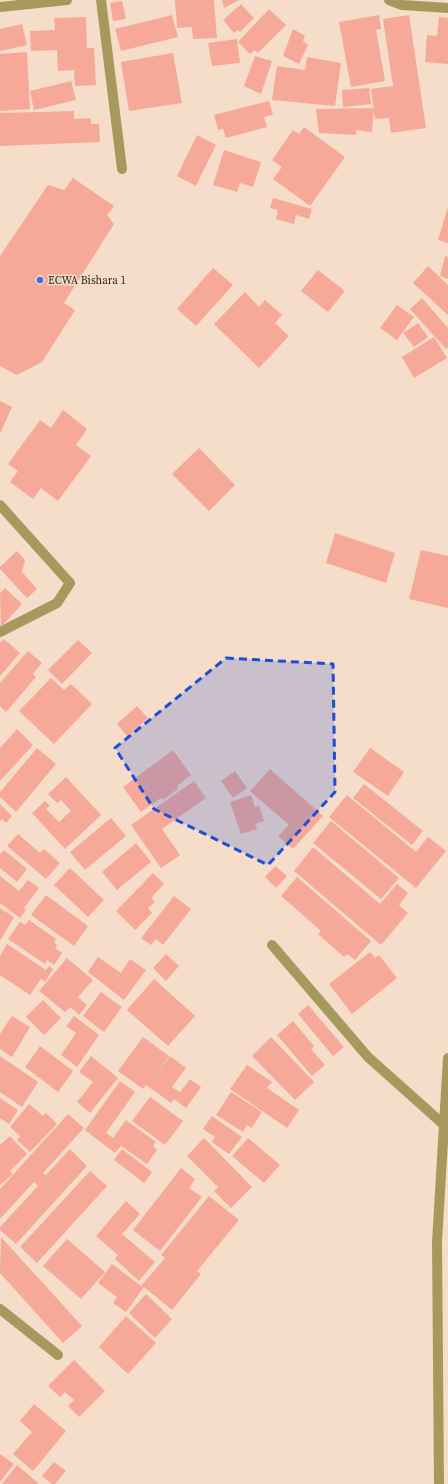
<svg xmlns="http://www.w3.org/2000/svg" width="448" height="1484" viewBox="0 0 448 1484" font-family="'Source Serif 4',serif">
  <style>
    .building { fill: #f6a999 }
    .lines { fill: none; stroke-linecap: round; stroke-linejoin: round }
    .minor { stroke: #a7995e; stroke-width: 10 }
    .marked { fill: #1d4ed8; fill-opacity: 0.2; stroke: #1d4ed8; stroke-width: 3; stroke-dasharray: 8 5; stroke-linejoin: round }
    .poi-dot { fill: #3b6fdf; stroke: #f5ddc9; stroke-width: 1.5 }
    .labels { text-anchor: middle; stroke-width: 3; stroke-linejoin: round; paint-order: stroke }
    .poi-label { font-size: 11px; fill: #2e261e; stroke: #f5ddc9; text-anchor: start }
  </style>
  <rect width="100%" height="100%" fill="#f5ddc9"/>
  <path class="building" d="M 175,0 L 214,0 L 217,38 L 193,39 L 192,27 L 177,28 Z
    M 222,0 L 239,0 L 224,8 Z
    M 122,1 L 126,19 L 113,21 L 110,3 Z
    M 241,4 L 254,18 L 240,32 L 238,30 L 234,33 L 223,20 Z
    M 269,9 L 286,25 L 258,53 L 255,50 L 250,54 L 238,42 Z
    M 172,15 L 178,37 L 121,51 L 115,29 Z
    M 379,15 L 381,29 L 376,30 L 385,81 L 351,87 L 339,22 Z
    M 409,15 L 426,128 L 391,133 L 389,118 L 375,119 L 371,89 L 393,86 L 383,19 Z
    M 86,17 L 87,48 L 94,48 L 96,85 L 75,86 L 74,70 L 58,71 L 57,50 L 31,51 L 30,31 L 55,30 L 54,18 Z
    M 439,17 L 448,18 L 448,64 L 425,62 L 427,35 L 437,36 Z
    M 22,24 L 27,45 L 0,51 L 0,29 Z
    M 293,29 L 305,36 L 303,41 L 308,45 L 299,64 L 283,56 Z
    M 237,39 L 240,63 L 212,66 L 208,43 Z
    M 27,52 L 30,109 L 0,111 L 0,54 Z
    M 173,53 L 182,103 L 129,111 L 121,62 Z
    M 255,56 L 272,61 L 261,94 L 244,86 Z
    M 307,57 L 341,63 L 335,106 L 272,100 L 277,66 L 305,70 Z
    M 71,81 L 76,100 L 34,110 L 30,91 Z
    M 369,88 L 371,104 L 343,107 L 342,90 Z
    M 269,101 L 273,115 L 264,117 L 267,127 L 226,138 L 223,129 L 218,130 L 214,115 Z
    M 374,108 L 372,132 L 356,130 L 356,135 L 319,133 L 316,109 Z
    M 74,111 L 74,119 L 91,118 L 91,124 L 99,124 L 100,142 L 0,146 L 0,113 Z
    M 304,127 L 345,157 L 310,206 L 273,179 L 282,167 L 272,160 L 293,130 L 299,134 Z
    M 197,135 L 216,145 L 196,186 L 177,176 Z
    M 224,150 L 261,162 L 253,187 L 240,183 L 237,192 L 213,185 Z
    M 73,178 L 114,206 L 107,215 L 114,224 L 64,303 L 75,310 L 42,362 L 17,375 L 0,366 L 0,256 L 48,185 L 64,190 Z
    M 273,198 L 312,209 L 309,219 L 296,215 L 294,224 L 276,219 L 278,210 L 270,208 Z
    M 448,207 L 448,243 L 438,240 Z
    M 445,256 L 448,257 L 448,279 L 440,276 Z
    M 428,266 L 448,285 L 448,315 L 413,283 Z
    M 213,268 L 233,285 L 196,326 L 177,309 Z
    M 318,270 L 345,291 L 328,312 L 301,291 Z
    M 245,292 L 259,307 L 265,300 L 282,315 L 275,323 L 289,336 L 259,368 L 214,324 Z
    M 422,298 L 448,328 L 448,347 L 446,349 L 410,309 Z
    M 397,305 L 414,317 L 397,340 L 380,328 Z
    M 418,323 L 428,337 L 414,347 L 403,333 Z
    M 434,337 L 447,358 L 414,378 L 402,357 Z
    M 0,401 L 12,407 L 0,434 Z
    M 63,410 L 87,429 L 76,445 L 91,456 L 58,501 L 41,488 L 33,499 L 10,482 L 18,471 L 8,464 L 40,420 L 51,428 Z
    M 199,448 L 235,485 L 209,511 L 172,474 Z
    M 335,533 L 395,553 L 386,583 L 326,563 Z
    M 421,550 L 448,556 L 448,608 L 409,599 Z
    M 17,551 L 25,560 L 22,572 L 37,589 L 27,598 L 0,569 L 0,567 Z
    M 5,588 L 22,604 L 1,627 L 0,593 Z
    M 4,639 L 20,653 L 0,676 L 0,643 Z
    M 78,640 L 92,653 L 62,684 L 48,670 Z
    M 28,651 L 42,663 L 33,674 L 36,677 L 6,712 L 0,706 L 0,683 Z
    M 51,678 L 64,690 L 71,684 L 92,704 L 54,744 L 19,711 Z
    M 137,706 L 148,718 L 128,737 L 117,724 Z
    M 17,729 L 33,745 L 0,781 L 0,748 Z
    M 37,748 L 56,764 L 16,812 L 0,797 L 0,792 Z
    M 370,748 L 404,772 L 388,796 L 353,772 Z
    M 173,750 L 191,775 L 177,786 L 178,789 L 163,800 L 161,798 L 141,812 L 123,787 Z
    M 270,769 L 323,816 L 293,849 L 278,836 L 289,825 L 250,791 Z
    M 235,771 L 247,788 L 233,798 L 221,781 Z
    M 66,777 L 101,815 L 65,849 L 32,813 L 45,801 L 50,806 L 46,809 L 59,822 L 71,811 L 61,800 L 57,803 L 48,794 Z
    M 194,781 L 206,798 L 162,829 L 180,855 L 161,868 L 131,825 Z
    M 364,784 L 423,831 L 412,845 L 353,798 Z
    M 251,795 L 255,807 L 259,806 L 264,821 L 255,824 L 257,829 L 241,834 L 230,802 Z
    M 347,795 L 416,852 L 428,837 L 446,851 L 416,888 L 329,817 Z
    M 0,804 L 12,816 L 6,823 L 2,819 L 0,821 Z
    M 111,818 L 126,836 L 85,870 L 70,852 Z
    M 331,821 L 399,878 L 381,899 L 313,843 Z
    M 18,834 L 40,853 L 44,849 L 60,863 L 46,879 L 7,846 Z
    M 136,843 L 151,862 L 117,890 L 102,872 Z
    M 313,847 L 380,904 L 397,884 L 408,893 L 399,905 L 408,913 L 381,945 L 294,871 Z
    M 4,850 L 27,869 L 17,882 L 0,868 L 0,854 Z
    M 275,866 L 287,876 L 276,888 L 265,877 Z
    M 70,868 L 104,900 L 88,917 L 54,885 Z
    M 153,873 L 164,884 L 151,898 L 155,902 L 148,908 L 152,913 L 135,930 L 116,911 Z
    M 0,876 L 19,891 L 28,880 L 39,888 L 24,908 L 26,910 L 20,918 L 0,903 Z
    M 297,877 L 371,941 L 355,960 L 347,954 L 344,957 L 318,934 L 321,931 L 281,896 Z
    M 46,895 L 88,926 L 74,946 L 31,915 Z
    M 174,896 L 191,909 L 163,945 L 156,939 L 151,945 L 141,938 Z
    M 0,908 L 14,917 L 0,941 Z
    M 29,920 L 56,939 L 54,942 L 57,945 L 55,948 L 62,953 L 54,965 L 47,960 L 45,964 L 8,939 L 20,922 L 25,925 Z
    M 7,944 L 46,970 L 49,966 L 53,969 L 45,982 L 41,979 L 30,995 L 0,975 L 0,956 Z
    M 370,952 L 375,958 L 379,955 L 397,978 L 352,1014 L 329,984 Z
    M 166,954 L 179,966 L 166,981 L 153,968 Z
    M 98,957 L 121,973 L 130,959 L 146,970 L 124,1000 L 88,972 Z
    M 67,958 L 93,980 L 78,997 L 87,1005 L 79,1015 L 70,1007 L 65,1012 L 39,991 Z
    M 154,979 L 195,1016 L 168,1046 L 127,1010 Z
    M 101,992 L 122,1007 L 104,1032 L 83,1016 Z
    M 43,1000 L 61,1018 L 44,1035 L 26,1017 Z
    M 308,1005 L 344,1047 L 333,1056 L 298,1014 Z
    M 12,1016 L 30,1027 L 12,1057 L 0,1049 L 0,1034 Z
    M 74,1016 L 99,1035 L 77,1067 L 61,1055 L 76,1033 L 66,1026 Z
    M 293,1021 L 314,1046 L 311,1049 L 325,1065 L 312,1076 L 277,1035 Z
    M 143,1037 L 169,1056 L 156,1074 L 170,1056 L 186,1068 L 172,1087 L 180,1092 L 190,1079 L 201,1087 L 186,1108 L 174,1099 L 171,1103 L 146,1085 L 143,1089 L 118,1071 Z
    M 271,1037 L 314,1082 L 295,1100 L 252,1056 Z
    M 40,1046 L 73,1071 L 58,1092 L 25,1067 Z
    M 0,1056 L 38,1082 L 22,1107 L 0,1092 Z
    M 91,1056 L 118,1078 L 90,1113 L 77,1102 L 93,1082 L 79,1072 Z
    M 247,1065 L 272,1082 L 267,1088 L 299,1110 L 287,1128 L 230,1089 Z
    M 120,1081 L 135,1092 L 106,1133 L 113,1138 L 126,1120 L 156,1142 L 153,1146 L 157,1150 L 147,1164 L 121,1146 L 115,1153 L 85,1130 Z
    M 231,1092 L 262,1112 L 252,1128 L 247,1125 L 243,1132 L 216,1115 Z
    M 150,1097 L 183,1121 L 165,1145 L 132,1121 Z
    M 0,1098 L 18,1110 L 9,1124 L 0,1118 Z
    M 29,1104 L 43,1116 L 46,1113 L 57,1124 L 30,1152 L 17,1140 L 20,1136 L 10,1127 Z
    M 68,1114 L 84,1128 L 43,1173 L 46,1175 L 70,1149 L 87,1166 L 16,1244 L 0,1230 L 0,1227 L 38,1186 L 34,1182 L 0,1219 L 0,1189 Z
    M 212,1116 L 242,1137 L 229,1154 L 212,1142 L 215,1137 L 203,1129 Z
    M 10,1136 L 27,1154 L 10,1171 L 13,1174 L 0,1185 L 0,1145 Z
    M 204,1138 L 252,1187 L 231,1208 L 214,1191 L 218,1187 L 187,1156 Z
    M 248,1138 L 280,1165 L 264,1183 L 232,1156 Z
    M 122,1149 L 152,1172 L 144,1183 L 114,1160 Z
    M 181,1168 L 195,1179 L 189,1188 L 202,1197 L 160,1251 L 133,1230 Z
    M 90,1171 L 107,1186 L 37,1263 L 20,1247 Z
    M 209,1196 L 239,1220 L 197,1271 L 201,1274 L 172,1310 L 144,1287 L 126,1312 L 113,1303 L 117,1297 L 98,1283 L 112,1264 L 141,1286 L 165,1258 L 161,1255 Z
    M 126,1201 L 140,1214 L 122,1234 L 155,1262 L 139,1281 L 115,1259 L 118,1255 L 96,1236 Z
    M 1,1237 L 82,1326 L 63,1343 L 0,1273 Z
    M 67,1239 L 105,1272 L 81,1299 L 43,1266 Z
    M 146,1294 L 172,1319 L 155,1338 L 129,1313 Z
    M 126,1316 L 156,1343 L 128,1374 L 99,1347 Z
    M 74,1360 L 105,1391 L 79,1417 L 68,1406 L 74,1400 L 65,1392 L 60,1397 L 48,1386 Z
    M 34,1404 L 66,1431 L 33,1471 L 13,1454 L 32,1432 L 20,1421 Z
    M 0,1454 L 14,1464 L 0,1482 Z
    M 54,1462 L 66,1471 L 55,1484 L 52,1484 L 42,1476 Z
    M 17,1465 L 38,1483 L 37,1484 L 2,1484 Z"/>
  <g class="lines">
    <path class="minor" d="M 101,0 L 122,169
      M 389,0 L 402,5 L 448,8
      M 0,7 L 67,0
      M 0,505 L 70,583 L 57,603 L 0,632
      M 272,945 L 368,1057 L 443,1124
      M 0,1309 L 58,1355
      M 439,1484 L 437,1242 L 448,1058"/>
  </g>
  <path class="marked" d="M 226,658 L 333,664 L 335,792 L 268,865 L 154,809 L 115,748 Z"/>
  <circle class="poi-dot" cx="40" cy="280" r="4"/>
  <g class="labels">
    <g class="poi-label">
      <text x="48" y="284">ECWA Bishara 1</text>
    </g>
  </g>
</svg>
